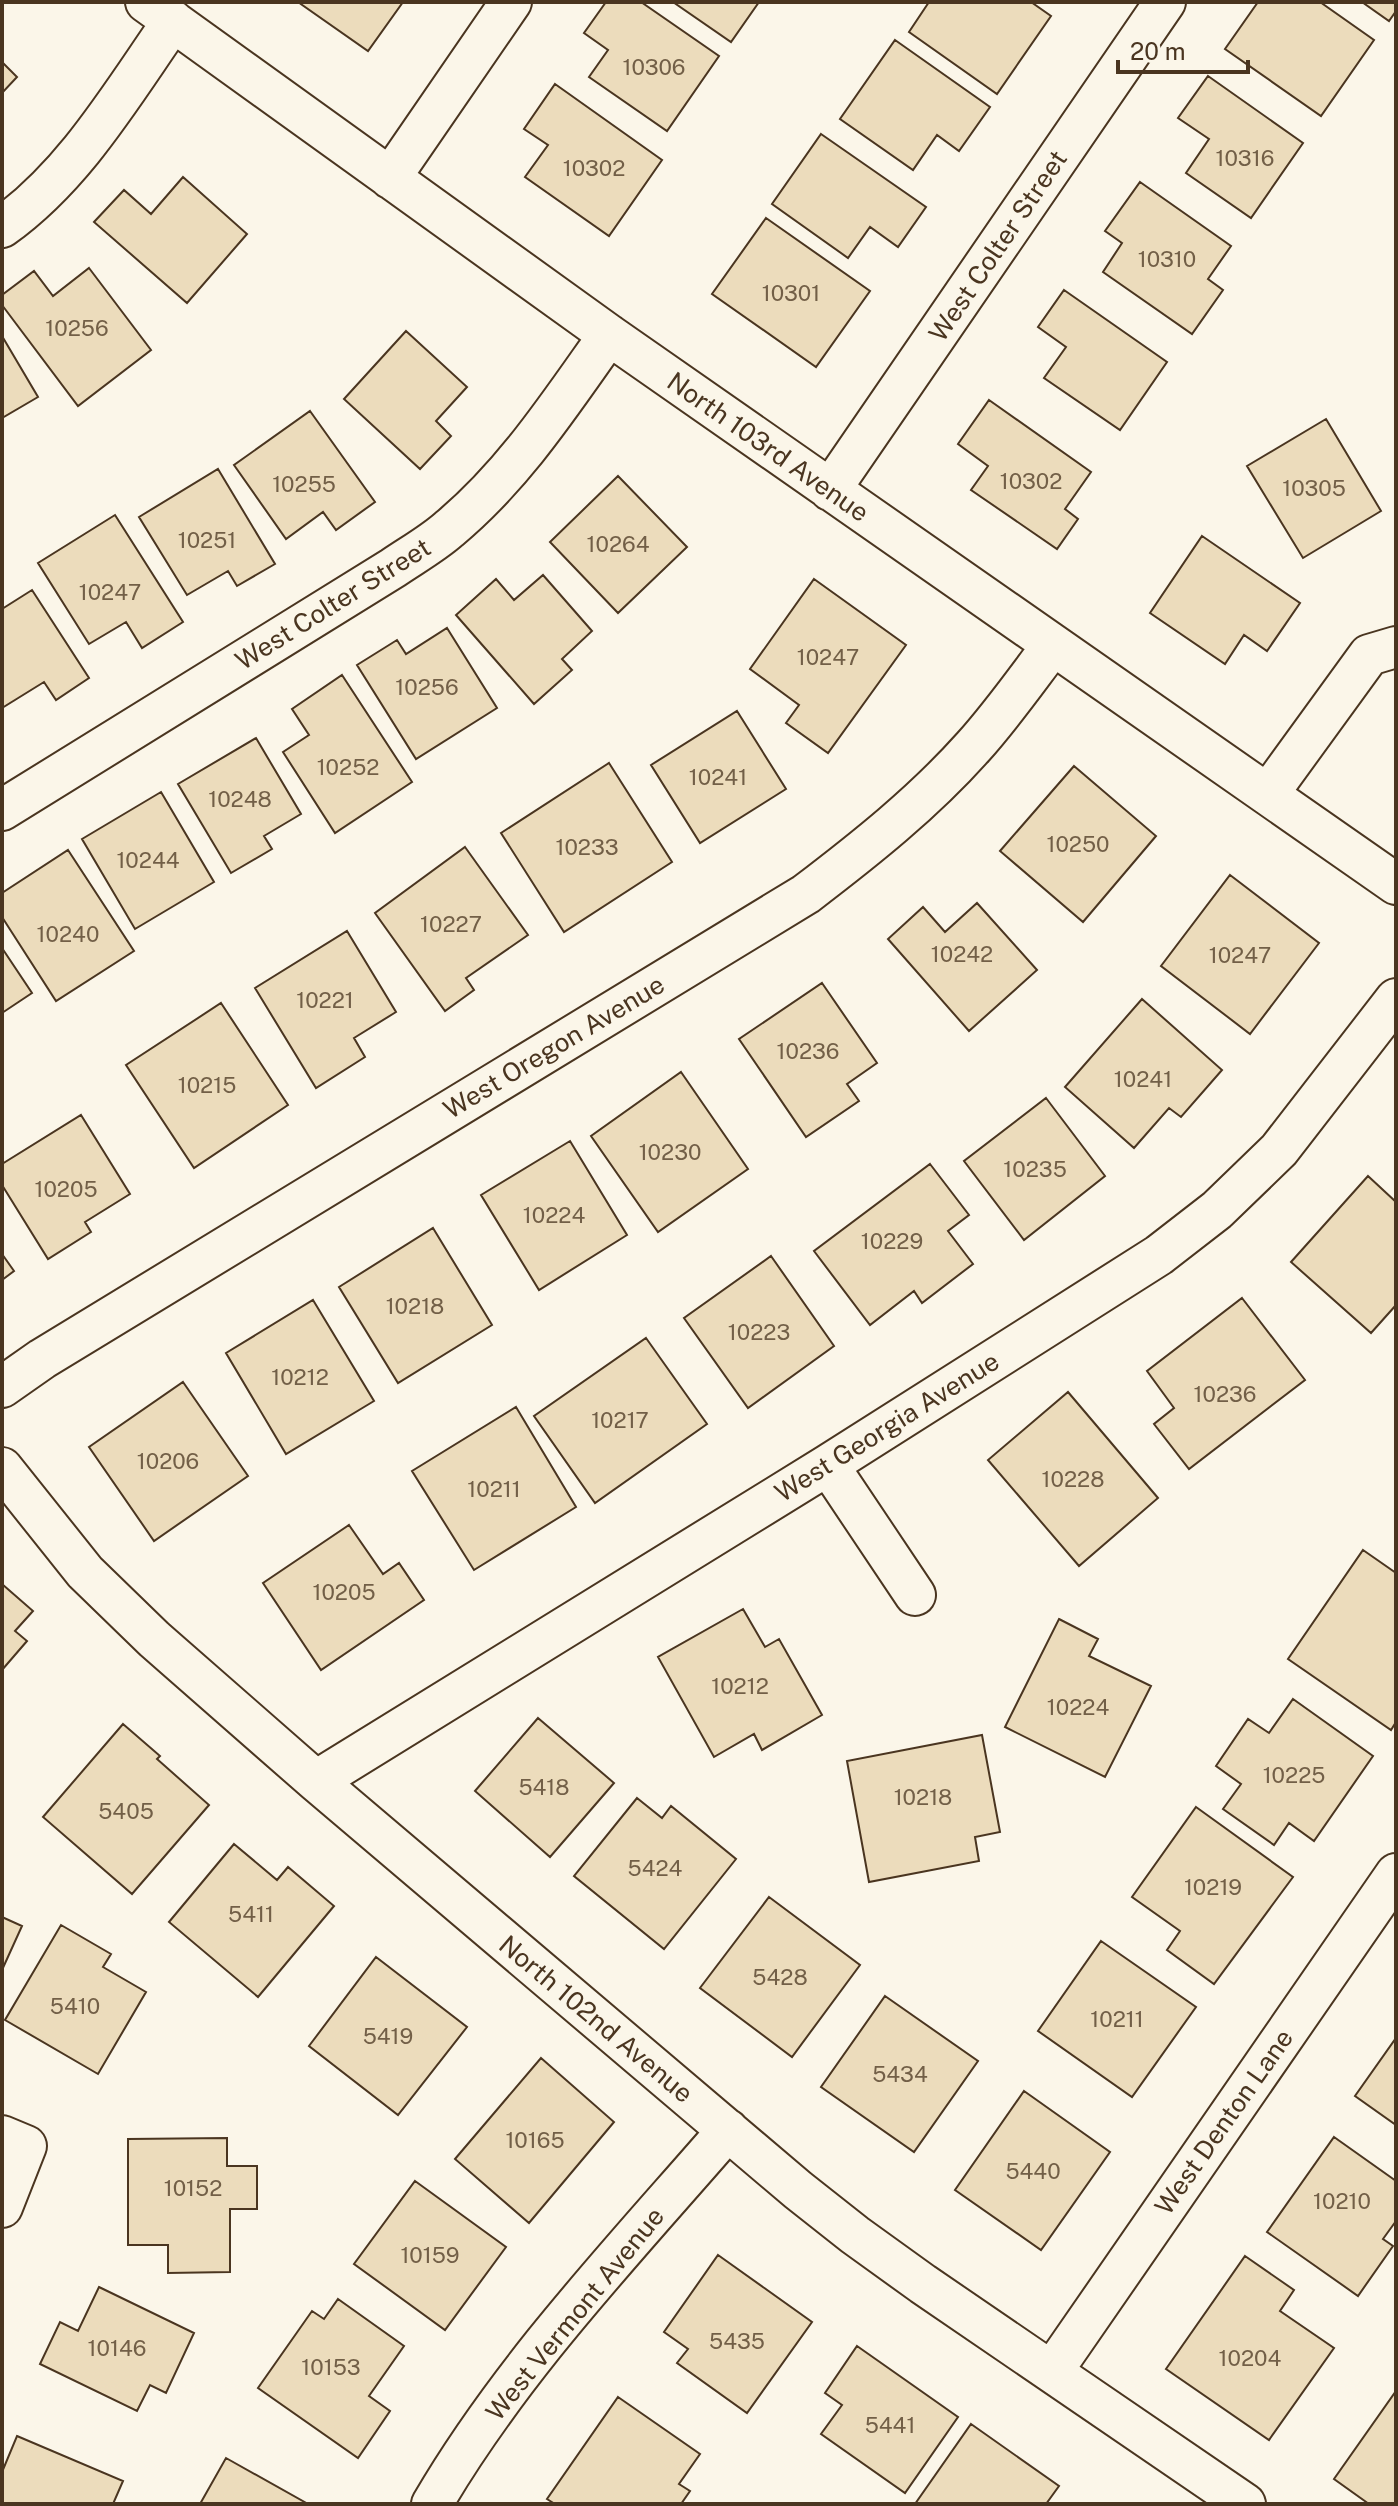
<svg xmlns="http://www.w3.org/2000/svg" width="1398" height="2506" viewBox="0 0 1398 2506" font-family="'Public Sans',sans-serif">
  <style>
    .building { fill: #ecdcbc; stroke: #4a3520; stroke-width: 2 }
    .lines { fill: none; stroke-linecap: round; stroke-linejoin: round }
    .street-casing { stroke: #4a3520; stroke-width: 44 }
    .street { stroke: #fbf6e9; stroke-width: 40 }
    .labels { text-anchor: middle; stroke-width: 6; stroke-linejoin: round; paint-order: stroke }
    .number-label { font-size: 22px; fill: #725f47 }
    .street-label { font-size: 26px; fill: #4a3520; stroke: #fbf6e9 }
  </style>
  <rect width="100%" height="100%" fill="#fbf6e9"/>
  <path class="building" d="M 298,2 L 403,2 L 368,51 Z
    M 606,2 L 641,2 L 719,56 L 667,131 L 589,77 L 608,50 L 584,33 Z
    M 673,2 L 759,2 L 731,42 Z
    M 929,2 L 1031,2 L 1051,16 L 997,94 L 909,32 Z
    M 1258,2 L 1320,2 L 1374,40 L 1321,116 L 1225,49 Z
    M 1362,2 L 1396,2 L 1396,11 L 1389,21 Z
    M 895,40 L 990,107 L 959,151 L 937,135 L 913,170 L 840,119 Z
    M 2,62 L 17,77 L 2,93 Z
    M 1208,76 L 1303,143 L 1251,218 L 1186,173 L 1209,139 L 1178,118 Z
    M 555,84 L 662,160 L 609,236 L 525,177 L 548,145 L 524,129 Z
    M 821,134 L 926,207 L 898,247 L 870,227 L 848,258 L 772,204 Z
    M 183,177 L 247,234 L 187,303 L 94,222 L 124,190 L 151,214 Z
    M 1140,182 L 1231,246 L 1208,279 L 1223,290 L 1192,334 L 1103,272 L 1122,243 L 1105,231 Z
    M 766,218 L 870,291 L 816,367 L 712,294 Z
    M 89,268 L 151,350 L 78,406 L 2,305 L 2,295 L 34,271 L 53,296 Z
    M 1064,290 L 1167,362 L 1120,430 L 1044,378 L 1066,347 L 1038,327 Z
    M 406,331 L 467,387 L 436,421 L 451,436 L 420,469 L 344,399 Z
    M 2,336 L 38,397 L 2,418 Z
    M 989,400 L 1091,472 L 1065,509 L 1078,519 L 1057,549 L 971,490 L 988,466 L 958,444 Z
    M 310,411 L 375,502 L 336,530 L 323,512 L 286,539 L 234,465 Z
    M 1326,419 L 1381,511 L 1303,558 L 1247,466 Z
    M 218,469 L 275,564 L 237,586 L 228,571 L 187,595 L 139,517 Z
    M 618,476 L 687,547 L 618,613 L 550,542 Z
    M 115,515 L 183,622 L 142,648 L 126,622 L 89,644 L 38,563 Z
    M 1202,536 L 1300,603 L 1267,651 L 1244,635 L 1225,664 L 1150,613 Z
    M 543,575 L 592,631 L 562,659 L 572,670 L 534,704 L 456,615 L 496,579 L 514,600 Z
    M 814,579 L 906,645 L 828,753 L 786,723 L 799,705 L 750,669 Z
    M 32,590 L 89,678 L 56,700 L 44,682 L 2,708 L 2,609 Z
    M 447,628 L 497,708 L 416,759 L 357,665 L 397,640 L 406,654 Z
    M 342,675 L 412,782 L 335,833 L 283,752 L 309,735 L 292,709 Z
    M 737,711 L 786,789 L 700,843 L 651,765 Z
    M 256,738 L 301,814 L 264,836 L 272,849 L 231,873 L 178,784 Z
    M 609,763 L 672,862 L 564,932 L 501,833 Z
    M 1074,766 L 1156,836 L 1083,922 L 1000,851 Z
    M 161,792 L 214,882 L 135,929 L 82,839 Z
    M 465,847 L 528,935 L 466,978 L 474,990 L 445,1011 L 375,913 Z
    M 68,850 L 134,951 L 56,1001 L 2,917 L 2,893 Z
    M 1230,875 L 1319,943 L 1250,1034 L 1161,966 Z
    M 977,903 L 1037,970 L 969,1031 L 888,939 L 923,907 L 945,932 Z
    M 347,931 L 396,1012 L 354,1038 L 365,1057 L 316,1088 L 255,988 Z
    M 2,948 L 32,993 L 2,1013 Z
    M 822,983 L 877,1063 L 847,1084 L 859,1101 L 806,1137 L 739,1039 Z
    M 1142,999 L 1222,1070 L 1181,1117 L 1169,1108 L 1134,1148 L 1065,1087 Z
    M 221,1003 L 288,1105 L 194,1168 L 126,1065 Z
    M 681,1072 L 748,1169 L 658,1232 L 591,1136 Z
    M 1046,1098 L 1105,1176 L 1024,1240 L 964,1161 Z
    M 81,1115 L 130,1194 L 85,1222 L 91,1232 L 48,1259 L 2,1185 L 2,1164 Z
    M 570,1141 L 627,1235 L 539,1290 L 481,1195 Z
    M 930,1164 L 969,1215 L 948,1231 L 973,1264 L 922,1303 L 914,1291 L 870,1325 L 814,1251 Z
    M 1368,1176 L 1396,1202 L 1396,1305 L 1371,1333 L 1291,1262 Z
    M 433,1228 L 492,1325 L 398,1383 L 339,1287 Z
    M 2,1254 L 14,1271 L 2,1280 Z
    M 771,1256 L 834,1346 L 748,1408 L 684,1318 Z
    M 1242,1298 L 1305,1380 L 1189,1469 L 1154,1424 L 1174,1408 L 1147,1371 Z
    M 313,1300 L 374,1401 L 286,1454 L 226,1353 Z
    M 646,1338 L 707,1424 L 595,1503 L 534,1416 Z
    M 183,1382 L 248,1476 L 154,1541 L 89,1447 Z
    M 1068,1392 L 1158,1498 L 1079,1566 L 988,1460 Z
    M 516,1407 L 576,1507 L 474,1570 L 412,1471 Z
    M 349,1525 L 383,1574 L 399,1563 L 424,1600 L 321,1670 L 263,1583 Z
    M 1363,1550 L 1396,1573 L 1396,1722 L 1391,1730 L 1288,1659 Z
    M 2,1584 L 33,1611 L 15,1631 L 27,1641 L 2,1670 Z
    M 743,1609 L 765,1647 L 779,1639 L 822,1715 L 762,1750 L 754,1734 L 714,1757 L 658,1657 Z
    M 1059,1619 L 1098,1639 L 1089,1656 L 1151,1686 L 1105,1777 L 1005,1727 Z
    M 1293,1699 L 1373,1756 L 1314,1841 L 1289,1823 L 1274,1845 L 1223,1809 L 1241,1784 L 1216,1766 L 1248,1719 L 1269,1733 Z
    M 538,1718 L 614,1783 L 550,1857 L 475,1791 Z
    M 123,1724 L 160,1756 L 157,1759 L 209,1805 L 132,1894 L 43,1817 Z
    M 982,1735 L 1000,1832 L 975,1837 L 979,1861 L 869,1882 L 847,1761 Z
    M 637,1798 L 662,1818 L 671,1806 L 736,1859 L 664,1949 L 574,1876 Z
    M 1196,1807 L 1293,1877 L 1214,1984 L 1167,1950 L 1180,1931 L 1132,1897 Z
    M 234,1844 L 277,1880 L 288,1867 L 334,1906 L 258,1997 L 169,1922 Z
    M 769,1897 L 860,1965 L 792,2057 L 700,1988 Z
    M 2,1917 L 22,1926 L 2,1970 Z
    M 61,1925 L 111,1954 L 103,1967 L 146,1992 L 98,2074 L 5,2020 Z
    M 1101,1941 L 1196,2007 L 1132,2097 L 1038,2031 Z
    M 376,1957 L 467,2027 L 398,2115 L 309,2046 Z
    M 885,1996 L 978,2061 L 914,2152 L 821,2087 Z
    M 1396,2038 L 1396,2125 L 1355,2096 Z
    M 541,2058 L 614,2122 L 529,2223 L 455,2159 Z
    M 1024,2091 L 1110,2152 L 1041,2250 L 955,2190 Z
    M 1334,2137 L 1396,2181 L 1396,2221 L 1383,2239 L 1393,2246 L 1358,2296 L 1267,2232 Z
    M 227,2138 L 227,2166 L 257,2166 L 257,2209 L 230,2209 L 230,2272 L 168,2273 L 168,2245 L 128,2245 L 128,2139 Z
    M 415,2181 L 506,2247 L 445,2330 L 354,2264 Z
    M 718,2255 L 812,2322 L 747,2413 L 677,2363 L 688,2349 L 664,2332 Z
    M 1245,2256 L 1294,2290 L 1280,2311 L 1334,2348 L 1269,2440 L 1166,2369 Z
    M 99,2287 L 194,2333 L 166,2393 L 150,2385 L 137,2411 L 40,2364 L 60,2322 L 78,2331 Z
    M 338,2299 L 404,2346 L 369,2396 L 390,2411 L 358,2458 L 258,2388 L 312,2311 L 324,2319 Z
    M 857,2346 L 958,2417 L 905,2493 L 821,2434 L 842,2405 L 825,2393 Z
    M 1396,2391 L 1396,2504 L 1369,2504 L 1334,2479 Z
    M 618,2397 L 700,2454 L 679,2484 L 690,2491 L 681,2504 L 555,2504 L 547,2499 Z
    M 971,2424 L 1059,2486 L 1046,2504 L 915,2504 Z
    M 17,2436 L 123,2481 L 113,2504 L 2,2504 L 2,2472 Z
    M 226,2458 L 308,2504 L 200,2504 Z"/>
  <g class="lines">
    <g class="street-casing">
      <path id="street" d="M 146,2 L 609,335 L 1396,884
        M 390,178 L 511,2
        M 2,227 C 75,175 122,94 173,21
        M 830,490 L 1165,2
        M 1268,794 L 1369,655 L 1396,647
        M 2,810 L 393,568 C 412,555 432,544 449,529 C 514,475 560,404 609,335
        M 2,1387 L 42,1359 L 806,894 C 865,849 923,803 973,747 C 1002,715 1027,679 1053,645
        M 828,1465 L 915,1595
        M 2,1468 L 85,1572 L 154,1639 L 316,1781 L 798,2190 L 855,2235 L 923,2284 L 1245,2504
        M 316,1781 L 828,1465 L 1159,1255 L 1217,1210 L 1279,1150 L 1396,999
        M 2,2136 L 26,2146 L 2,2207
        M 1053,2370 L 1396,1874
        M 432,2504 C 512,2367 625,2249 728,2130"/>
    </g>
    <use href="#street" class="street"/>
  </g>
  <g class="labels">
    <g class="number-label">
      <text x="654" y="75">10306</text>
      <text x="1245" y="166">10316</text>
      <text x="594" y="176">10302</text>
      <text x="1167" y="267">10310</text>
      <text x="791" y="301">10301</text>
      <text x="77" y="336">10256</text>
      <text x="1031" y="489">10302</text>
      <text x="304" y="492">10255</text>
      <text x="1314" y="496">10305</text>
      <text x="207" y="548">10251</text>
      <text x="618" y="552">10264</text>
      <text x="110" y="600">10247</text>
      <text x="828" y="665">10247</text>
      <text x="427" y="695">10256</text>
      <text x="348" y="775">10252</text>
      <text x="718" y="785">10241</text>
      <text x="240" y="807">10248</text>
      <text x="1078" y="852">10250</text>
      <text x="587" y="855">10233</text>
      <text x="148" y="868">10244</text>
      <text x="451" y="932">10227</text>
      <text x="68" y="942">10240</text>
      <text x="962" y="962">10242</text>
      <text x="1240" y="963">10247</text>
      <text x="325" y="1008">10221</text>
      <text x="808" y="1059">10236</text>
      <text x="1143" y="1087">10241</text>
      <text x="207" y="1093">10215</text>
      <text x="670" y="1160">10230</text>
      <text x="1035" y="1177">10235</text>
      <text x="66" y="1197">10205</text>
      <text x="554" y="1223">10224</text>
      <text x="892" y="1249">10229</text>
      <text x="415" y="1314">10218</text>
      <text x="759" y="1340">10223</text>
      <text x="300" y="1385">10212</text>
      <text x="1225" y="1402">10236</text>
      <text x="620" y="1428">10217</text>
      <text x="168" y="1469">10206</text>
      <text x="1073" y="1487">10228</text>
      <text x="494" y="1497">10211</text>
      <text x="344" y="1600">10205</text>
      <text x="740" y="1694">10212</text>
      <text x="1078" y="1715">10224</text>
      <text x="1294" y="1783">10225</text>
      <text x="544" y="1795">5418</text>
      <text x="923" y="1805">10218</text>
      <text x="126" y="1819">5405</text>
      <text x="655" y="1876">5424</text>
      <text x="1213" y="1895">10219</text>
      <text x="251" y="1922">5411</text>
      <text x="780" y="1985">5428</text>
      <text x="75" y="2014">5410</text>
      <text x="1117" y="2027">10211</text>
      <text x="388" y="2044">5419</text>
      <text x="900" y="2082">5434</text>
      <text x="535" y="2148">10165</text>
      <text x="1033" y="2179">5440</text>
      <text x="193" y="2196">10152</text>
      <text x="1342" y="2209">10210</text>
      <text x="430" y="2263">10159</text>
      <text x="737" y="2349">5435</text>
      <text x="117" y="2356">10146</text>
      <text x="1250" y="2366">10204</text>
      <text x="331" y="2375">10153</text>
      <text x="890" y="2433">5441</text>
    </g>
    <g class="street-label">
      <text transform="translate(998 246) rotate(-56)" y="9">West Colter Street</text>
      <text transform="translate(768 447) rotate(35)" y="9">North 103rd Avenue</text>
      <text transform="translate(333 604) rotate(-32)" y="9">West Colter Street</text>
      <text transform="translate(554 1047) rotate(-31)" y="9">West Oregon Avenue</text>
      <text transform="translate(887 1427) rotate(-32)" y="9">West Georgia Avenue</text>
      <text transform="translate(596 2019) rotate(40)" y="9">North 102nd Avenue</text>
      <text transform="translate(1224 2122) rotate(-55)" y="9">West Denton Lane</text>
      <text transform="translate(575 2314) rotate(-51)" y="9">West Vermont Avenue</text>
    </g>
  </g>
  <rect width="1398" height="2506" fill="none" stroke="#4a3520" stroke-width="8"/>
  <path d="M1118 60v12h130v-12" fill="none" stroke="#4a3520" stroke-width="4"/>
  <text x="1130" y="60" font-size="24" fill="#4a3520" stroke="#fbf6e9" stroke-width="6" paint-order="stroke">20 m</text>
</svg>
